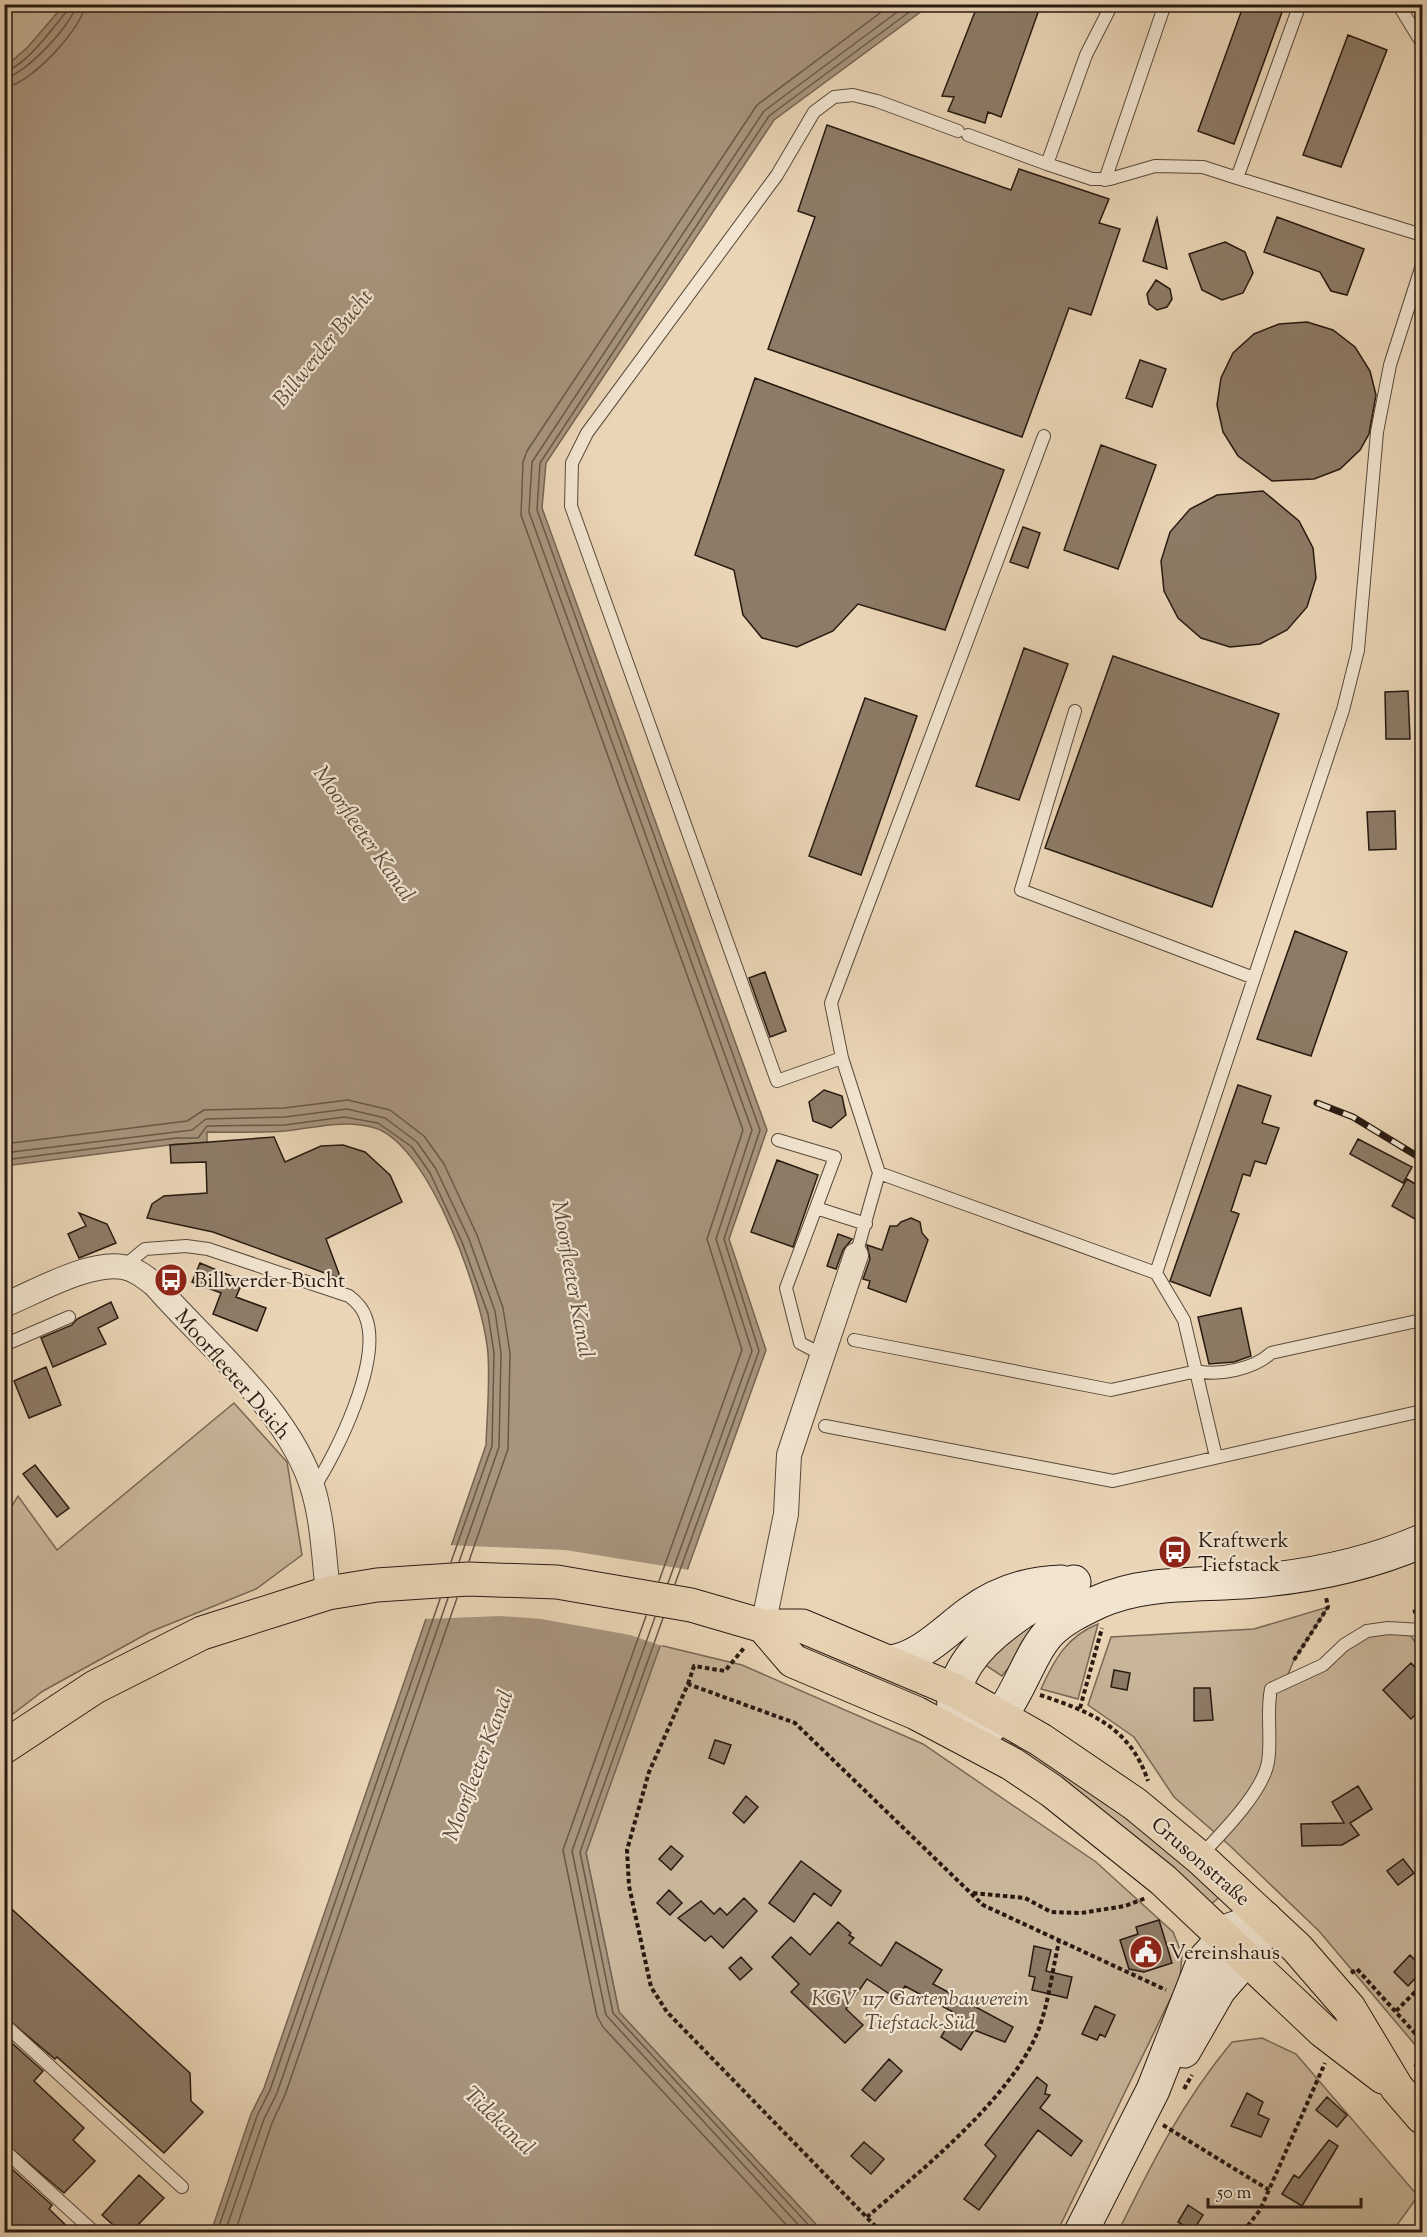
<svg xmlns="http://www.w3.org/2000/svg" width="1427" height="2237" viewBox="0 0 1427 2237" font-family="'Sorts Mill Goudy',serif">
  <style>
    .green { fill: #c9b59a; stroke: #786856; stroke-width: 1.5 }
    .water { fill: #a8957e; stroke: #756452; stroke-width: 1.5 }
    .pier { fill: #ead5b6 }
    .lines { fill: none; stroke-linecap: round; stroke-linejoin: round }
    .shore { stroke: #685848; stroke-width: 1.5 }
    .building { fill: #8d7b67; stroke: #281a11; stroke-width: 1.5 }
    .lane-casing { stroke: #58493a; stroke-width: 14 }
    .street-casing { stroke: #58493a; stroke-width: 26 }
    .secondary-casing { stroke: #281a11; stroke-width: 35 }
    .primary-casing { stroke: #281a11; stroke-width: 35 }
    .path { stroke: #281a11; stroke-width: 4; stroke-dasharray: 4.5 3; stroke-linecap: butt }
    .lane { stroke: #f1e4d0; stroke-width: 12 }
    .street { stroke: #f1e4d0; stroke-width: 24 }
    .secondary { stroke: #f1e4d0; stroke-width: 33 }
    .primary { stroke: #ead5b6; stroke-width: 33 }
    .rail-casing { stroke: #281a11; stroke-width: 7 }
    .rail { stroke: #f1e4d0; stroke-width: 4.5; stroke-dasharray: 14; stroke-linecap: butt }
    .labels { text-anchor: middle; stroke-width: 4.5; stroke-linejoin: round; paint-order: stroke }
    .poi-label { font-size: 21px; fill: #281a11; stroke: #f1e4d0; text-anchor: start }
    .street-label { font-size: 21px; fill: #281a11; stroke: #f1e4d0 }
    .park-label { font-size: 21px; font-style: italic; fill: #58483a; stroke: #f1e4d0 }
    .water-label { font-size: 22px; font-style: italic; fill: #5b4b3d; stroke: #f1e4d0 }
  </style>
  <rect width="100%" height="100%" fill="#ead5b6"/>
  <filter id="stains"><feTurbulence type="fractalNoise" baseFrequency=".00333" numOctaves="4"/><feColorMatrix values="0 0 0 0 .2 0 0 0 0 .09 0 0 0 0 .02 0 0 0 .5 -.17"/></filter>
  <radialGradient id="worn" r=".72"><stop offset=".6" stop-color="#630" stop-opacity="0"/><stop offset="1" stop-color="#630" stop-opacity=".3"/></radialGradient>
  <path class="green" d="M 5,5 L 64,5 L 28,47 L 5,67 Z
    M 234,1403 L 287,1462 L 302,1555 L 256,1589 L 150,1632 L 43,1691 L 5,1720 L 5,1517 L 18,1496 L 57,1550 Z
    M 1057,1604 L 1002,1676 L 979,1661 Z
    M 1328,1607 L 1294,1660 L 1286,1679 L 1323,1665 L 1367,1631 L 1406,1628 L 1422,1653 L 1422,2053 L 1319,1931 L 1228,1844 L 1174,1797 L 1134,1737 L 1088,1705 L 1111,1637 L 1254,1629 Z
    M 1098,1624 L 1078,1699 L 1041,1689 C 1054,1660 1067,1636 1098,1624 Z
    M 659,1645 L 742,1665 L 923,1744 L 1096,1862 L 1173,1932 L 1182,1954 L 1180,1979 L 1057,2232 L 823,2232 L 619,2012 L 586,1853 Z
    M 1016,1739 L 1134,1820 L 1222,1895 L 1210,1905 L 1010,1745 Z
    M 1262,2038 L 1296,2054 L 1418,2196 L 1392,2232 L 1118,2232 C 1152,2163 1182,2102 1232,2042 Z"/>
  <path class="water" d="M 64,5 L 930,5 L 774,120 L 546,463 L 542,508 L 767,1130 L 729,1239 L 766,1350 L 586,1853 L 619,2012 L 823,2232 L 211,2232 L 251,2114 L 264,2088 L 486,1445 C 487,1415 490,1384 488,1354 C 484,1300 430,1145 375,1128 C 343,1119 316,1128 285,1131 C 259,1133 233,1132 207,1132 L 207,1144 L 177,1144 L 5,1166 L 5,67 L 28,47 Z"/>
  <path class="pier" d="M 447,1545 L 565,1550 L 690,1570 L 662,1646 L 630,1635 L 541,1619 L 500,1616 L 424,1619 Z"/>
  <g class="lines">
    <path class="shore" d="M 4,71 C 25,68 54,26 67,11 L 68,4
      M 4,78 C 23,77 75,22 76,4
      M 4,87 C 28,87 84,27 85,4
      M 4,1144 L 187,1121 L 204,1110 L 284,1108 L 348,1100 L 390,1110 L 424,1136 L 444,1164 L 477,1235 L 503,1308 L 510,1353 L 508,1449 L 469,1561
      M 4,1153 L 192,1130 L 206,1119 L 285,1117 L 347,1109 L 385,1118 L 417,1142 L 436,1169 L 469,1239 L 495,1311 L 501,1353 L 499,1447 L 459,1562
      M 4,1160 L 176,1138 L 198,1138 L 207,1126 L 285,1125 L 344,1117 L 378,1123 L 412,1147 L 430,1173 L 462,1242 L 488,1314 L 494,1353 L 492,1446 L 451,1562
      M 659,1581 L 742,1350 L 707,1239 L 743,1130 L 521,515 L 523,462 L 527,451 L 757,105 L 892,4
      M 668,1583 L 752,1351 L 716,1239 L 752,1130 L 529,512 L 532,462 L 764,111 L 908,4
      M 675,1584 L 759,1351 L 724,1239 L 760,1130 L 537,510 L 540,463 L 769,116 L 920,4
      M 646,1616 L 563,1850 L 597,2016 L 603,2027 L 793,2232
      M 655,1617 L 572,1851 L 606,2015 L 805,2232
      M 663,1618 L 580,1852 L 613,2013 L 815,2232
      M 217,2232 L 257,2116 L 270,2090 L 440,1599
      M 225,2232 L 264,2119 L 277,2093 L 448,1598
      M 235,2232 L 272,2123 L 285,2095 L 457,1598"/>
  </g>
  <path class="building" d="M 978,4 L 1041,4 L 1001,117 L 988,112 L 985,123 L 948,111 L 954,97 L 942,96 Z
    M 1244,4 L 1285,4 L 1234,144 L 1198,131 Z
    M 1348,35 L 1387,50 L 1341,167 L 1303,155 Z
    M 827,125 L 1011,190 L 1019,169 L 1109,199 L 1099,223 L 1120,229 L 1091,315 L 1069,308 L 1022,437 L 768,349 L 815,217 L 798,211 Z
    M 1277,217 L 1364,249 L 1347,295 L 1331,291 L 1320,272 L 1264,252 Z
    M 1157,218 L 1167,269 L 1143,261 Z
    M 1225,242 L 1245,252 L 1253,273 L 1243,293 L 1222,300 L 1202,290 L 1189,254 Z
    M 1156,280 L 1170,289 L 1172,299 L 1167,307 L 1157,310 L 1149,304 L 1147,294 Z
    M 1307,322 L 1333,330 L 1355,347 L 1370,371 L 1376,395 L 1369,434 L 1360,450 L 1340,469 L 1314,479 L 1272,481 L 1238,456 L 1223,432 L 1217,405 L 1221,378 L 1233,353 L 1254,334 L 1279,324 Z
    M 1140,360 L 1166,369 L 1152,407 L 1126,398 Z
    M 755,378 L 1004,470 L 945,630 L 858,604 L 833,631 L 797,647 L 762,638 L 743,615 L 734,570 L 695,555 Z
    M 1101,445 L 1156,465 L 1118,569 L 1064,550 Z
    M 1263,491 L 1299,521 L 1313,548 L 1316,578 L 1307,607 L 1287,630 L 1260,644 L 1230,647 L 1201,638 L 1178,618 L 1164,591 L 1161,561 L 1170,532 L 1190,509 L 1217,495 Z
    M 1023,527 L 1040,533 L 1028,568 L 1010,562 Z
    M 1024,648 L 1068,664 L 1019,800 L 976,786 Z
    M 1113,656 L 1279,714 L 1212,907 L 1045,848 Z
    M 1408,691 L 1410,739 L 1386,739 L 1385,692 Z
    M 865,698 L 917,716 L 861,875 L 809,856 Z
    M 1395,811 L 1396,849 L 1369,850 L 1367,812 Z
    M 1295,931 L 1347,952 L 1311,1056 L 1257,1039 Z
    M 765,972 L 786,1031 L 770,1037 L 749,978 Z
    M 1238,1085 L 1271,1096 L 1262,1123 L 1279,1128 L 1266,1164 L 1255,1161 L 1250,1176 L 1243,1174 L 1231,1211 L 1239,1214 L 1210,1296 L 1170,1281 Z
    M 824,1090 L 842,1096 L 846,1115 L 831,1128 L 813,1121 L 809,1102 Z
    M 274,1137 L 285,1162 L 321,1146 L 343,1145 L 365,1152 L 390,1175 L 402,1202 L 326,1239 L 341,1279 L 213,1232 L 147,1218 L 152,1204 L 164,1196 L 207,1193 L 206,1162 L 171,1163 L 170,1145 Z
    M 1358,1139 L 1412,1167 L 1403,1183 L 1350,1154 Z
    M 777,1160 L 818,1175 L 793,1247 L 751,1232 Z
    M 1407,1179 L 1422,1188 L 1422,1223 L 1392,1206 Z
    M 79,1213 L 107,1224 L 116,1243 L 79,1258 L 68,1234 L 86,1226 Z
    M 911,1218 L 920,1222 L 922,1233 L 928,1240 L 906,1302 L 868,1288 L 870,1281 L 863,1279 L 870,1259 L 867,1245 L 882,1250 L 890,1226 L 897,1226 L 901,1222 Z
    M 838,1234 L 852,1239 L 843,1250 L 836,1269 L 827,1266 Z
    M 200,1263 L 243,1281 L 236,1297 L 266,1308 L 257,1331 L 213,1314 L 221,1293 L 192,1282 Z
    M 111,1302 L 118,1318 L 98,1328 L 106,1344 L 53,1367 L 41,1338 L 72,1325 L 77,1319 Z
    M 1241,1308 L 1251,1356 L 1234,1362 L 1209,1364 L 1198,1317 Z
    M 46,1367 L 61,1405 L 29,1418 L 14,1381 Z
    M 35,1465 L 69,1508 L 57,1517 L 23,1474 Z
    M 1411,1663 L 1422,1675 L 1422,1708 L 1411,1719 L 1383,1690 Z
    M 1114,1670 L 1130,1673 L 1127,1690 L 1111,1687 Z
    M 1194,1688 L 1210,1688 L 1213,1720 L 1194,1721 Z
    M 715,1740 L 731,1745 L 724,1764 L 709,1758 Z
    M 1358,1786 L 1372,1809 L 1350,1823 L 1359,1835 L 1342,1845 L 1302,1846 L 1301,1824 L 1344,1823 L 1332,1802 Z
    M 746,1796 L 758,1807 L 744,1823 L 733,1813 Z
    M 671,1846 L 683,1856 L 671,1870 L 659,1859 Z
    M 1403,1859 L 1414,1873 L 1398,1885 L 1387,1871 Z
    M 801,1861 L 841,1891 L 831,1906 L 814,1893 L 794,1922 L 769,1903 Z
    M 669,1890 L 682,1903 L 670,1915 L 657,1903 Z
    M 744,1898 L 757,1911 L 723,1948 L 711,1936 L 705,1941 L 678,1918 L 701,1901 L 714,1914 L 720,1908 L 727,1915 Z
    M 4,1902 L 190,2073 L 191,2101 L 203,2112 L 164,2153 L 57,2057 L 55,2059 L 4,2016 Z
    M 1159,1920 L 1172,1963 L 1144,1972 L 1129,1969 L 1120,1940 L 1138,1934 L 1136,1927 Z
    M 838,1922 L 851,1933 L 849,1935 L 854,1938 L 849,1943 L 881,1966 L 896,1942 L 942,1970 L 933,1984 L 1013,2027 L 1005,2042 L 974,2030 L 961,2050 L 941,2037 L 955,2013 L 905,1986 L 897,1999 L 867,1979 L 846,2009 L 863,2025 L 845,2043 L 791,1992 L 799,1984 L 772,1957 L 791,1937 L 810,1955 Z
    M 1034,1946 L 1051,1950 L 1046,1971 L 1072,1977 L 1067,1998 L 1032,1990 L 1035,1977 L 1029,1976 Z
    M 1410,1955 L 1422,1967 L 1422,1971 L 1408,1986 L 1394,1972 Z
    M 741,1957 L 752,1969 L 740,1980 L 729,1968 Z
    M 1095,2006 L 1115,2015 L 1105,2037 L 1100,2034 L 1097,2040 L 1082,2034 Z
    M 4,2036 L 43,2071 L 34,2081 L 84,2128 L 73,2140 L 95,2161 L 64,2193 L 4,2142 Z
    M 889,2059 L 902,2071 L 875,2101 L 862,2090 Z
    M 1037,2077 L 1047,2085 L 1045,2094 L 1050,2095 L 1040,2108 L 1082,2141 L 1071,2156 L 1038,2130 L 979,2210 L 964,2199 L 996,2156 L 985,2145 Z
    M 1247,2093 L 1263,2102 L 1258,2114 L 1269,2119 L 1261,2137 L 1231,2126 Z
    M 1327,2097 L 1347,2115 L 1337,2127 L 1316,2110 Z
    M 1329,2140 L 1338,2146 L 1302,2206 L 1282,2194 L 1294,2175 L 1299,2178 Z
    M 864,2142 L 884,2159 L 871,2174 L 851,2156 Z
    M 4,2162 L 52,2205 L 49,2209 L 73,2232 L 4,2232 Z
    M 139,2175 L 164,2198 L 131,2232 L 121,2232 L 102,2215 Z
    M 1188,2205 L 1203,2215 L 1193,2231 L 1178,2222 Z"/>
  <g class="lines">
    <g class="lane-casing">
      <path id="lane" d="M 1300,4 L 1237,178 L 1422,235
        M 1398,4 L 1422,43
        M 968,135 L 1047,164 L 1086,55 L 1112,4
        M 1047,164 L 1092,179 L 1110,179 L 1155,166 L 1203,167 L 1237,178
        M 1105,180 L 1165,4
        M 1075,711 L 1021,890 L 1254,978
        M 842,1058 L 831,1003 L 1044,436
        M 778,1140 L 835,1157 L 786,1288 L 800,1343 L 823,1355
        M 879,1173 L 842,1058 L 777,1081 L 571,506 L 572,463 L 587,433 L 777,175 L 814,112 L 834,97 L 853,95 L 877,101 L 958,131
        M 816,1208 L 866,1224
        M 856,1255 L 879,1173 L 1156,1273 L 1343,710 L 1358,650 L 1377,432 L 1390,365 L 1422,265
        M 123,1267 L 145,1249 L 186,1246 L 208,1249 L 349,1296 C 357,1302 363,1308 366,1318 C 382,1361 337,1453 313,1489
        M 1156,1273 L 1184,1320 L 1216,1457
        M 854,1340 L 1111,1390 L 1197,1371 C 1219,1376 1254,1369 1271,1353 L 1417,1321
        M 4,1345 L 69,1317
        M 825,1426 L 1113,1481 L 1422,1411
        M 1201,1855 C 1221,1834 1263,1792 1268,1762 C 1272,1738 1266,1713 1271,1689 L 1323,1665 L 1344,1645 L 1367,1631 L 1388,1628 L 1422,1630
        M 4,2024 L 182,2187
        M 4,2150 L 94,2232"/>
    </g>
    <g class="street-casing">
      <path id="street" d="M 4,1305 C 36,1292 89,1261 123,1267 C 135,1269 145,1277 155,1285 C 208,1346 289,1410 313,1489 C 323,1522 324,1558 328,1593
        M 763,1626 L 786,1514 L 789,1455 L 856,1255"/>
    </g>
    <g class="secondary-casing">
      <path id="secondary" d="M 1074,1582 C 1021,1609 925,1665 962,1736 C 1011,1738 1021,1660 1051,1631 C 1064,1618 1082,1610 1098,1602 C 1147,1580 1202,1586 1255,1581 C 1312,1576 1369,1564 1422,1541
        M 892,1662 C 923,1656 945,1631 970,1613 C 997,1593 1027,1583 1061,1582
        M 1184,2051 L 1219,1990 L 1252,1952 L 1260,1934
        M 1081,2232 L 1153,2090 L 1204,1960 L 1232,1929 L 1265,1918"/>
    </g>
    <g class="primary-casing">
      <path id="primary" d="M 763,1626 L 793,1661 L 916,1713 L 1012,1764 L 1052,1791 L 1163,1880 L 1323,2031 L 1383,2077
        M 4,1747 L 95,1687 L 202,1633 L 328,1593 L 377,1585 L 468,1579 L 557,1582 L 691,1605 L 763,1626 L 802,1626 L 954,1690 L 1041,1740 L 1135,1804 L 1199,1857 L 1297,1948 L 1349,2008 L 1397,2088 L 1422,2117"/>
    </g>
    <path class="path" d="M 1413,1612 L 1422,1609
      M 1294,1660 L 1328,1607 L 1326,1597
      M 688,1684 L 694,1666 L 725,1671 L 744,1648
      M 1040,1695 C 1091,1712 1130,1727 1148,1781
      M 1080,1708 L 1102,1628
      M 973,1893 L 1025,1898 L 1051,1912 L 1081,1913 L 1125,1906 L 1146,1898
      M 1351,1973 L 1357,1969 L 1422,2041
      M 1396,2011 L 1422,1985
      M 1415,2067 L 1422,2058
      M 1184,2089 L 1192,2075
      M 1163,2125 L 1269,2190
      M 867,2217 C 922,2170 1011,2098 1038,2031 C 1049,2003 1052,1970 1059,1942
      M 881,2232 L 667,2012 L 651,1987 L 629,1886 L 627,1850 L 649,1772 L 688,1684 L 795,1723 L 983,1905 L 1166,1990
      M 1243,2232 L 1260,2210 L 1325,2063"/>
    <use href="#lane" class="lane"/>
    <use href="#street" class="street"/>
    <use href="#secondary" class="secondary"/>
    <use href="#primary" class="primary"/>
    <g class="rail-casing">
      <path id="rail" d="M 1317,1103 L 1353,1117 L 1422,1159"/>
    </g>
    <use href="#rail" class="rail"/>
  </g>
  <defs>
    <g id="bus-disc" transform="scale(1.725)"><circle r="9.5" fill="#8f2418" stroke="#f1e4d0"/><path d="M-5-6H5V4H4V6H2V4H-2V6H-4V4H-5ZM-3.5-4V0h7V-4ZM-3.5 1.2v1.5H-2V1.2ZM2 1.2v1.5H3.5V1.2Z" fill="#fff"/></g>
    <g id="civic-disc" transform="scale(1.725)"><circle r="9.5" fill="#8f2418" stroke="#f1e4d0"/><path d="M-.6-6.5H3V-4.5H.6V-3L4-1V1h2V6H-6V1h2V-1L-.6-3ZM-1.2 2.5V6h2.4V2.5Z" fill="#fff"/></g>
  </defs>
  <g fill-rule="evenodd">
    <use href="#bus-disc" x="171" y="1280"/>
    <use href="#bus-disc" x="1175" y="1552"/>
    <use href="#civic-disc" x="1146" y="1952"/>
  </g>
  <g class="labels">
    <g class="poi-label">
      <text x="194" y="1287">Billwerder Bucht</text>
      <text x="1198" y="1547">Kraftwerk<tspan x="1198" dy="24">Tiefstack</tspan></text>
      <text x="1169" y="1959">Vereinshaus</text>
    </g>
    <g class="street-label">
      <text transform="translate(233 1374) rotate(49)" y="7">Moorfleeter Deich</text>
      <text transform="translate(1201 1861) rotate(41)" y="7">Grusonstraße</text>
    </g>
    <g class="park-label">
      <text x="920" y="2005">KGV 117 Gartenbauverein<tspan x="920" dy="24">Tiefstack-Süd</tspan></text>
    </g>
    <g class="water-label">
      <text transform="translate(322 347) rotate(-51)" y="8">Billwerder Bucht</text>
      <text transform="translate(365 833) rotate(55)" y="8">Moorfleeter Kanal</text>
      <text transform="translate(574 1279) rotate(80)" y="8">Moorfleeter Kanal</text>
      <text transform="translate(477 1765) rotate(-69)" y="8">Moorfleeter Kanal</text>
      <text transform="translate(500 2120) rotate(44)" y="8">Tidekanal</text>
    </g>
  </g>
  <rect width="1427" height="2237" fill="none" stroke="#ead5b6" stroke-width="24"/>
  <rect x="6" y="6" width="1415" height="2225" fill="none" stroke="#281a11" stroke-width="3"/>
  <rect x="12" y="12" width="1403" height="2213" fill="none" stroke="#281a11" stroke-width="1.5"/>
  <path d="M1208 2198v9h153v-9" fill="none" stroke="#281a11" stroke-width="3"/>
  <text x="1217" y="2198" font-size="18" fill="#281a11" stroke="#f1e4d0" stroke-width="4.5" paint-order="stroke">50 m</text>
  <rect width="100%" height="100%" filter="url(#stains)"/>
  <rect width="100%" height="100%" fill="url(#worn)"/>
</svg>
